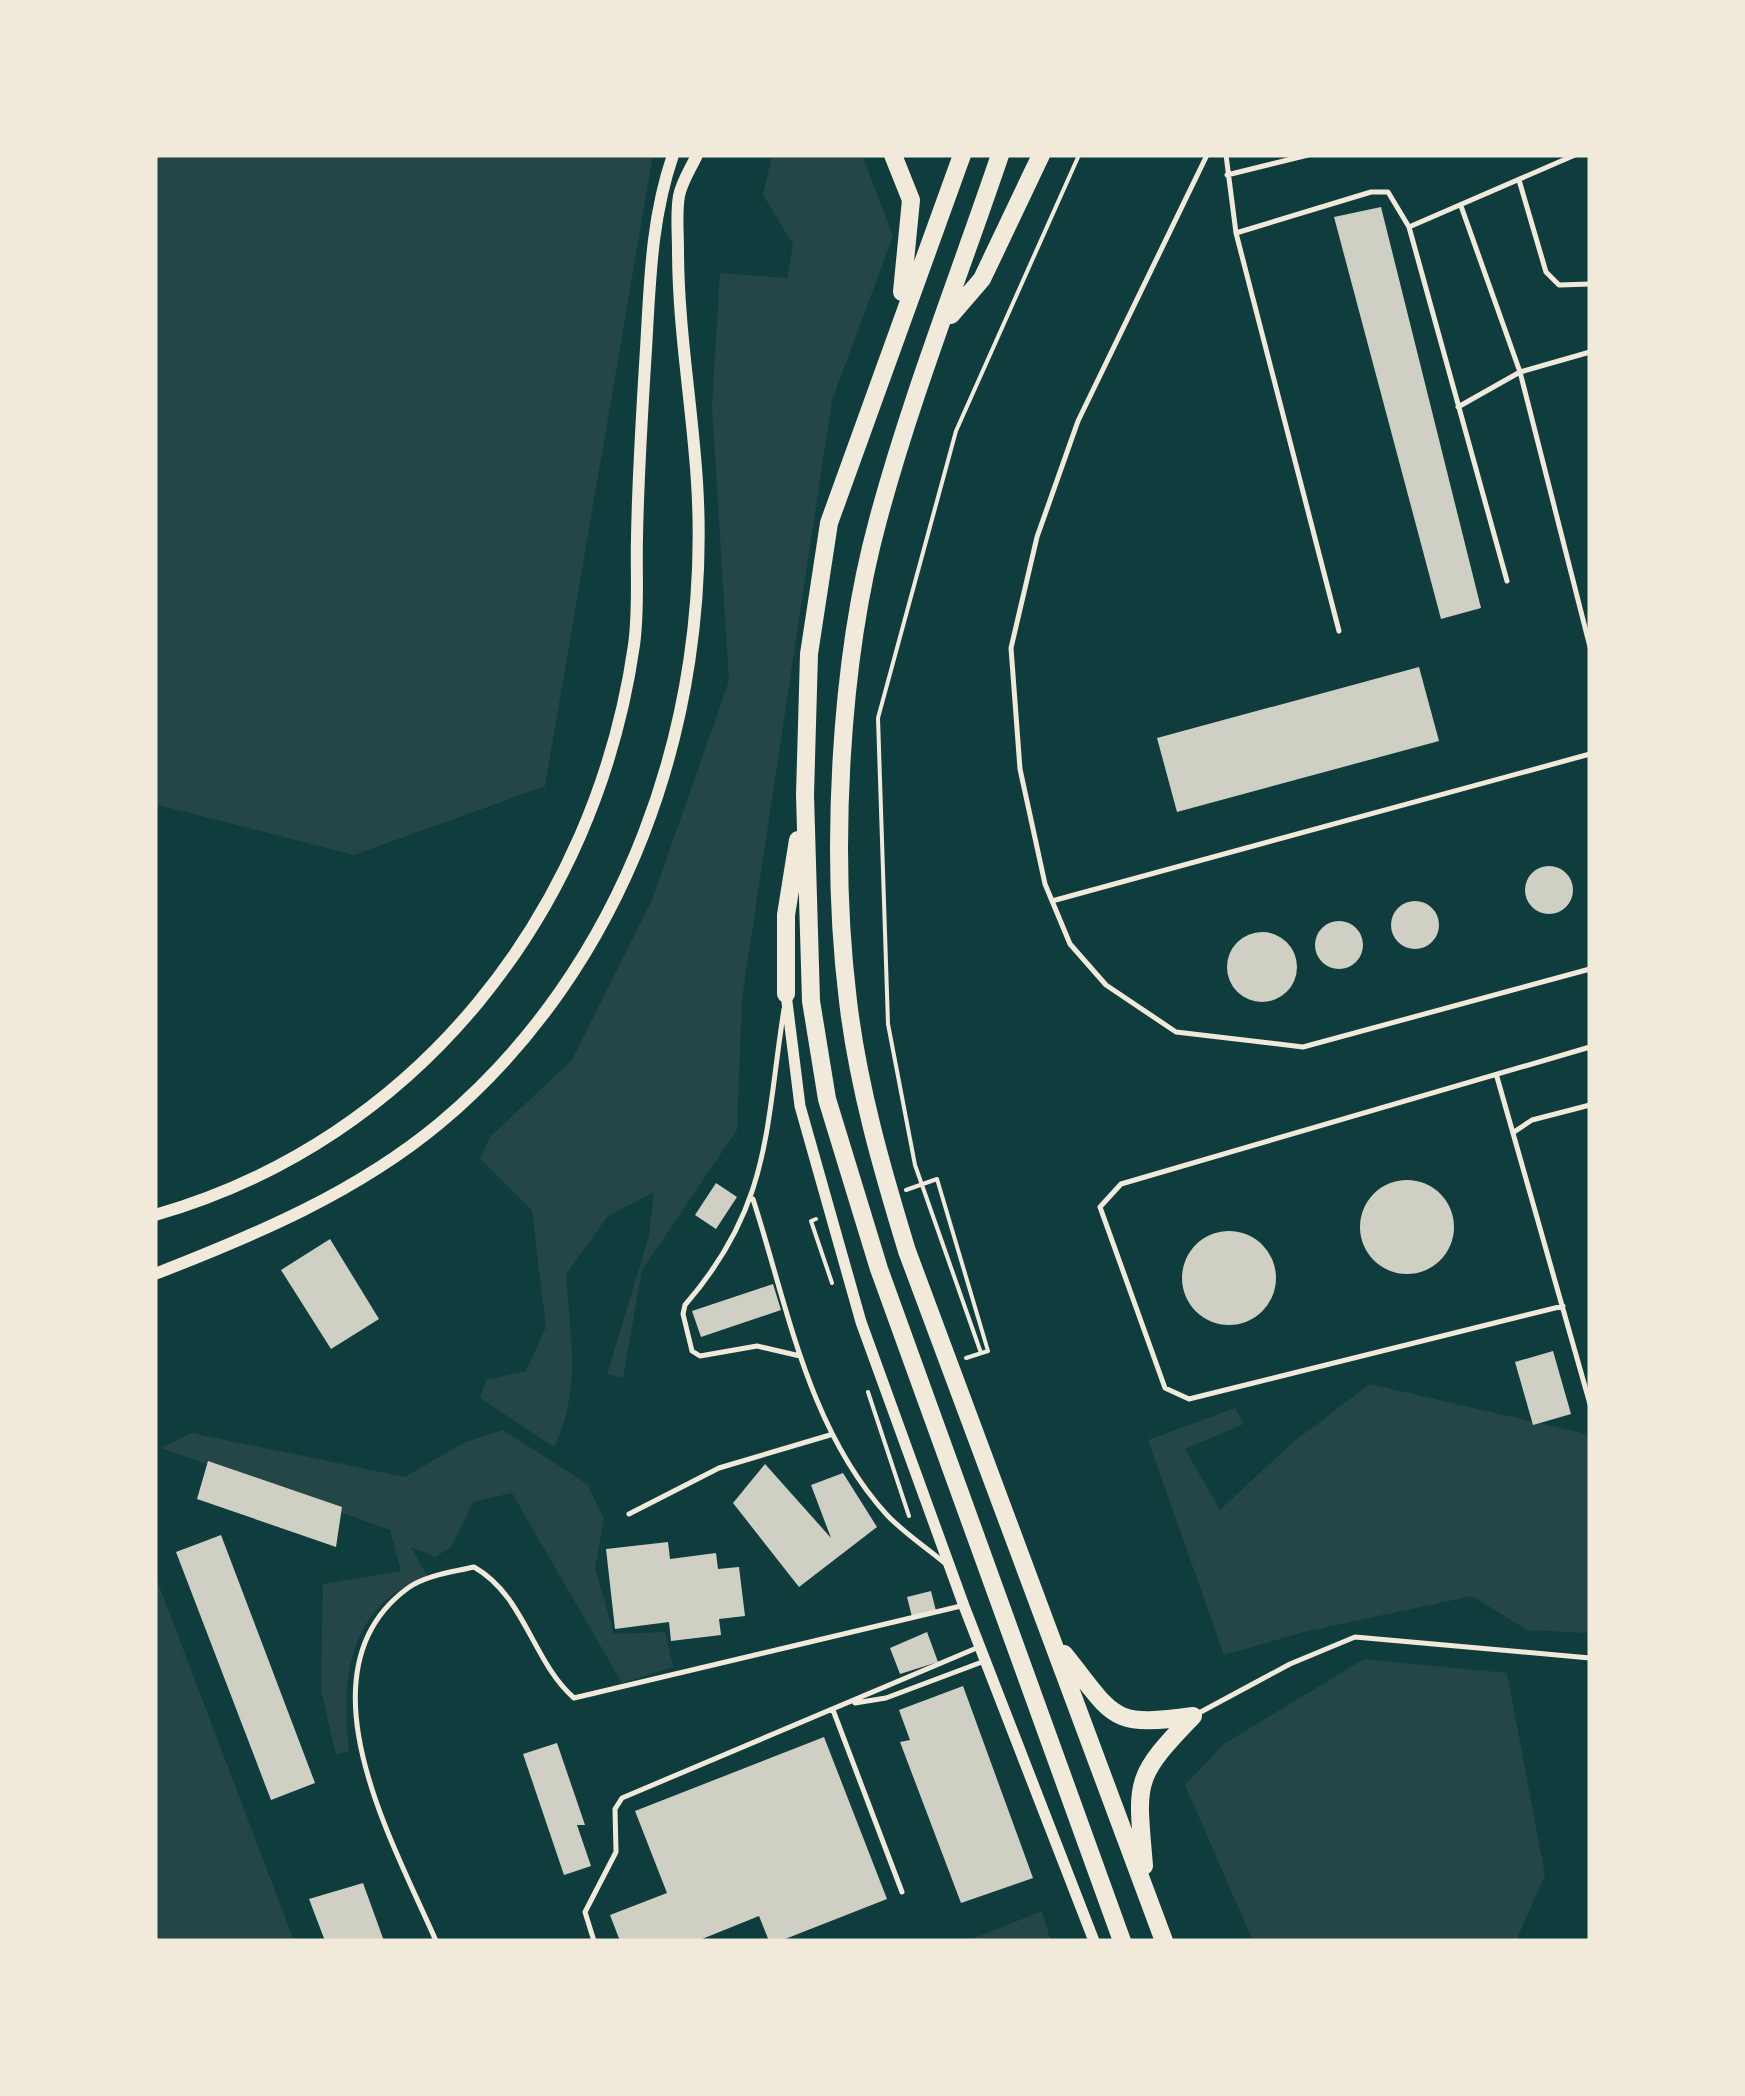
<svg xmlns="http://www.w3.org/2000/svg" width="1745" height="2096" viewBox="0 0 1745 2096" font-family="'Noto Sans',sans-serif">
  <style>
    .green { fill: #244646 }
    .building { fill: #cfcfc3 }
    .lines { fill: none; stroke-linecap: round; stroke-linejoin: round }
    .path { stroke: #f1e9da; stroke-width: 4 }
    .service { stroke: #f1e9da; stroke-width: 5 }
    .tertiary { stroke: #f1e9da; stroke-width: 11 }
    .secondary { stroke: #f1e9da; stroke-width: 12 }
    .motorway { stroke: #f1e9da; stroke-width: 18 }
  </style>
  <rect width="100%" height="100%" fill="#0f3d3e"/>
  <path class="green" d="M 155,155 L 653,155 L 545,786 L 354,855 L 155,804 Z
    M 772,155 L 862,155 L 893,236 L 832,400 L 742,998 L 737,1130 L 642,1270 L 623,1378 L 607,1374 L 649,1236 L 654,1192 L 608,1216 L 566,1274 C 570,1334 582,1391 554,1447 L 480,1398 L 486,1380 L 526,1371 L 546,1327 L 532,1210 L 480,1158 L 490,1137 L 572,1060 L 652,900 L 729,681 L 712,407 L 720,273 L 787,278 L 793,244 L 763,195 Z
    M 1370,1384 L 1586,1434 L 1590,1453 L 1590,1633 L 1527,1630 L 1472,1596 L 1304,1632 L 1224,1655 L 1148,1440 L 1235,1408 L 1244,1424 L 1185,1449 L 1220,1510 L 1292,1443 Z
    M 503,1430 L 587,1484 L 604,1519 L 595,1568 L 614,1634 L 665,1632 L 673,1667 L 622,1683 L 512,1493 L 473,1502 L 451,1547 L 435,1557 L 411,1547 L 427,1576 C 414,1583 396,1590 385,1601 C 344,1638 343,1700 349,1751 L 336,1755 L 321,1690 L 323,1584 L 401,1571 L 390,1530 L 161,1448 L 192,1433 L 405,1477 L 463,1443 Z
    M 155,1575 L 294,1941 L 155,1941 Z
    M 1364,1659 L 1507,1673 L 1545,1875 L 1516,1941 L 1253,1941 L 1185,1785 L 1224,1744 Z
    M 1042,1911 L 1050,1939 L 967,1941 Z"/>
  <path class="building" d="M 1381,207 L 1481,608 L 1441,619 L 1334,217 Z
    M 1419,667 L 1439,741 L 1177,812 L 1157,738 Z
    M1525 890a24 24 0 1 1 48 0a24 24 0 1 1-48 0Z
    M1391 925a24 24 0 1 1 48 0a24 24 0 1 1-48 0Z
    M1315 945a24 24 0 1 1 48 0a24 24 0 1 1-48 0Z
    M1227 967a35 35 0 1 1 70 0a35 35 0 1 1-70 0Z
    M1360 1227a47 47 0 1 1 94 0a47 47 0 1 1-94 0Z
    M 716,1183 L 737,1197 L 716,1229 L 695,1215 Z
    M1182 1278a47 47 0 1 1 94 0a47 47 0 1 1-94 0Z
    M 330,1239 L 379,1319 L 331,1349 L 281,1270 Z
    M 773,1284 L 781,1310 L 701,1337 L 692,1311 Z
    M 1553,1351 L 1571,1414 L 1533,1425 L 1515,1362 Z
    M 208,1461 L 342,1507 L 336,1547 L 197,1499 Z
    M 765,1464 L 831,1538 L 811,1485 L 843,1473 L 877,1527 L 799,1587 L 733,1503 Z
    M 221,1535 L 315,1783 L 271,1800 L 176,1552 Z
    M 668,1542 L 670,1559 L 716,1553 L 718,1569 L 739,1567 L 745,1616 L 719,1619 L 721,1635 L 671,1641 L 669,1622 L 615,1629 L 606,1549 Z
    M 931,1591 L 936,1611 L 912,1617 L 907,1597 Z
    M 927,1632 L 938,1662 L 900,1674 L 890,1648 Z
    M 963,1686 L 1033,1878 L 961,1903 L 900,1742 L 910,1740 L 899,1710 Z
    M 824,1737 L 887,1899 L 780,1941 L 769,1941 L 759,1916 L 697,1941 L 620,1941 L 610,1915 L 667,1893 L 635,1811 Z
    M 557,1743 L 585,1825 L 577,1825 L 591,1866 L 564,1875 L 523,1754 Z
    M 363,1883 L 384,1941 L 325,1941 L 309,1899 Z"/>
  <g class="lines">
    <path class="path" d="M 906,1190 L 937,1179 L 988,1351 L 966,1358
      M 816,1219 L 811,1221 L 832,1283
      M 981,1353 L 915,1165 L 888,1024 L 878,718 L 956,431 L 1079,155
      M 868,1392 L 909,1516"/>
    <path class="service" d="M 1207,155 L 1078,421 L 1037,537 L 1011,648 L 1020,769 L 1045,884 L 1070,944 L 1106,985 L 1176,1032 L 1303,1047 L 1590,969
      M 1226,155 L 1236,233 L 1339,631
      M 1227,175 L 1308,155
      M 1519,180 L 1546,272 L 1559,285 L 1590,284
      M 1461,206 L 1520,372 L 1590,647
      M 1409,227 L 1575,155
      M 1236,233 L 1371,192 L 1388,192 L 1409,227 L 1507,581
      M 1458,407 L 1520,372 L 1590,352
      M 1052,901 L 1590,754
      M 784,1009 C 765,1130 771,1206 685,1305 L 683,1314 L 692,1351 L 700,1356 L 757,1346 L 800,1356
      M 1497,1077 L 1590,1404
      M 1514,1132 L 1532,1120 L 1590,1105
      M 753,1199 C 788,1308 808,1428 887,1515 C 904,1533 927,1548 946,1564
      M 1563,1306 L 1189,1399 L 1165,1388 L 1100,1207 L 1121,1184 L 1590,1047
      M 629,1514 L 719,1468 L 830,1435
      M 855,1703 L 886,1698 L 982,1662
      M 833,1710 L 902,1892
      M 1197,1714 L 1290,1664 L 1355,1637 L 1590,1658
      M 436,1941 C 394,1844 294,1671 408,1588 C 426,1575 453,1572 474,1567 C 525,1596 532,1661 574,1698 L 961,1606
      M 594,1941 L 585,1912 L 616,1852 L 615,1809 L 622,1798 L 979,1647"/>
    <path class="tertiary" d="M 786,994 L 800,1106 L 861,1322 L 964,1606 L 1094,1941"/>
    <path class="secondary" d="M 155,1215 C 418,1140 596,911 634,645 C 639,610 636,573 637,538 C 638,475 642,412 646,349 C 650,282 651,219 673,155
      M 155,1274 C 255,1235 356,1193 440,1123 C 626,967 712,720 697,482 C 692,404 678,328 678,249 C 678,232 676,213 679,196 C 681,183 691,168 697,155"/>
    <path class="motorway" d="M 893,155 L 911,200 L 902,292
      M 962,155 L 829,523 L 809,654 L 805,795 L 811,1001 L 827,1099 L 879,1269 L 1122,1941
      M 1000,155 C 959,276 911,397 878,520 C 839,663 830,855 848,1001 C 858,1086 882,1169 907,1251 L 1164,1941
      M 951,315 L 982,279 L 1041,155
      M 786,994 L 786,915 L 798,840
      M 1064,1654 C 1115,1717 1109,1728 1193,1716
      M 1144,1866 C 1137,1781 1132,1779 1193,1716"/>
  </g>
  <rect width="1745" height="2096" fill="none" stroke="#f1e9da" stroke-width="315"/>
</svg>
